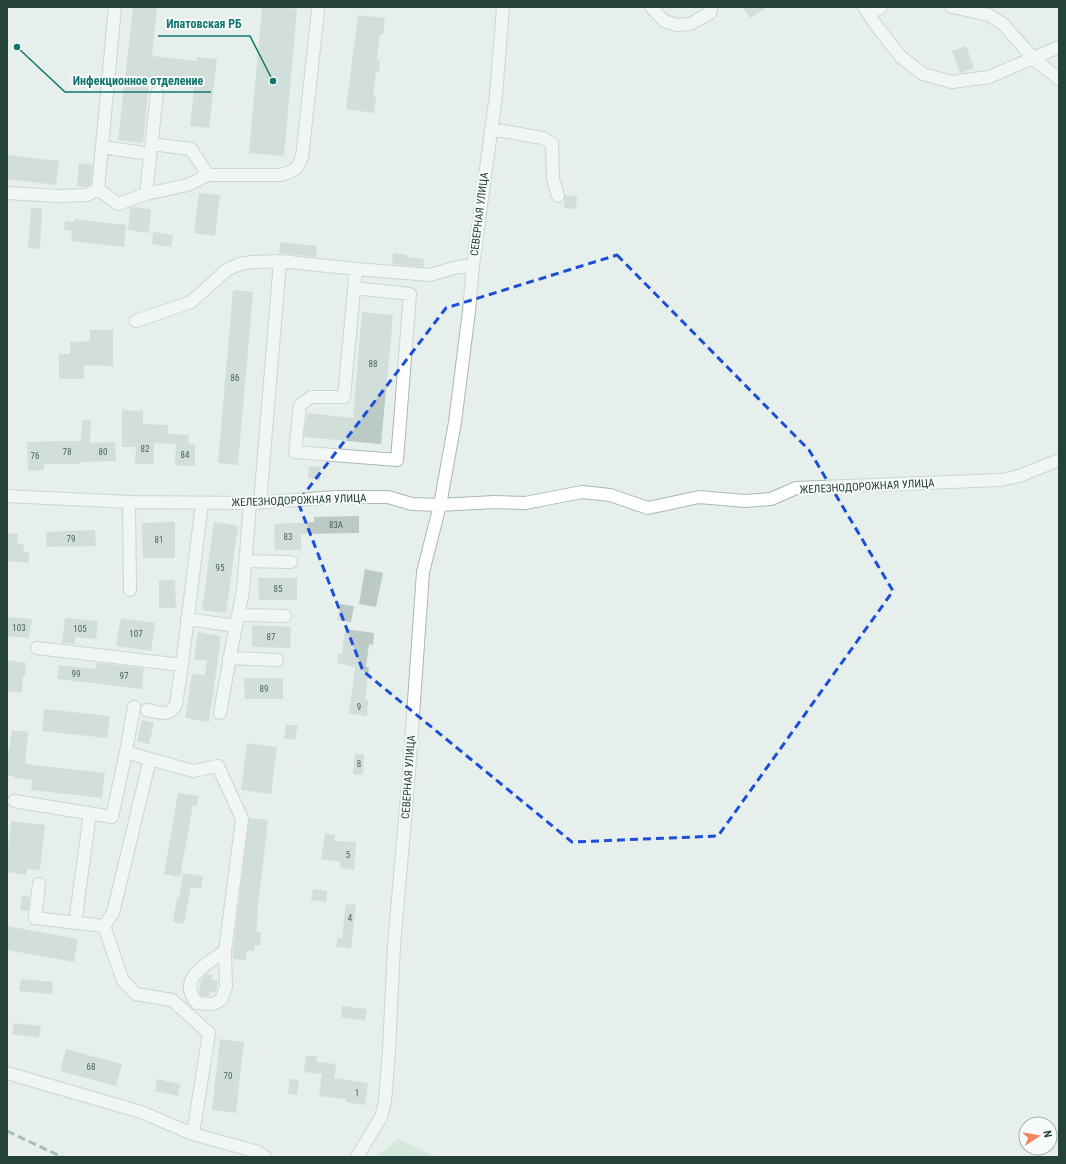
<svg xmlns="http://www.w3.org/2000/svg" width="1066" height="1164" viewBox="0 0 1066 1164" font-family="'Roboto Condensed',sans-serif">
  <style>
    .green { fill: #bfe0c8 }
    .building { fill: #bbcac4 }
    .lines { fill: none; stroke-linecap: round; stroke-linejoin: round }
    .minor-casing { stroke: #a8b8b2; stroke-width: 14 }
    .minor { stroke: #fff; stroke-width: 12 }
    .rail { stroke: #5f7d75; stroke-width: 3; stroke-dasharray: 8 4; stroke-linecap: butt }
    .marked { fill: none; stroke: #1d4ed8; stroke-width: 3; stroke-dasharray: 8 5; stroke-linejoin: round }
    .labels { text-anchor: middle; stroke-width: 4; stroke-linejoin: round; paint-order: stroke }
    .number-label { font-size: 9px; fill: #4a645c }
    .street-label { font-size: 11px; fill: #24423a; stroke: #f7fbf9 }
    .leader { fill: none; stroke: #0f766e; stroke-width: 1.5 }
    .callout-dot { fill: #0f766e; stroke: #f7fbf9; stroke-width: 1.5 }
    .callout-label { font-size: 12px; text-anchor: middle; font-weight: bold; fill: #0f766e; stroke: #f7fbf9; stroke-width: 4; stroke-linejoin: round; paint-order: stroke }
  </style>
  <rect width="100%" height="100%" fill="#e6efeb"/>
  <path class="green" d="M 398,1139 L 437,1157 L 376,1157 Z"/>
  <path class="building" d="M 133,7 L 157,7 L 152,56 L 197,61 L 197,57 L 217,59 L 209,128 L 190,126 L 194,88 L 149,83 L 143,143 L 118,140 Z
    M 262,7 L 280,7 L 297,9 L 284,156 L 249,153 Z
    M 743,7 L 767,7 L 750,18 Z
    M 358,15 L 385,18 L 383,34 L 380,34 L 377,60 L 380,61 L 379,72 L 376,71 L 373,96 L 376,96 L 374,113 L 346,109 Z
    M 966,46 L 974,68 L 960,73 L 952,51 Z
    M 7,155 L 59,161 L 56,185 L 7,179 Z
    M 79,163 L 93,165 L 91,184 L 86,187 L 77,186 Z
    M 199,193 L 220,195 L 215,236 L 194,233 Z
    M 565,195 L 577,196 L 576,209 L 564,208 Z
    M 133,207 L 151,209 L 149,233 L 128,230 L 130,208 Z
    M 31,208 L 42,208 L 40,249 L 28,248 Z
    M 74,219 L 126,225 L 124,247 L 71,241 L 72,231 L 64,230 L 65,221 L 73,222 Z
    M 153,232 L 173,235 L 171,247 L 152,244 Z
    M 280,242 L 317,246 L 316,257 L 279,253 Z
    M 393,253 L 407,255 L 407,257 L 424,259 L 423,267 L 392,264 Z
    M 233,290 L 253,292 L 238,465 L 218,463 Z
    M 362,312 L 393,315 L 381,444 L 304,437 L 307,413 L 353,418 Z
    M 90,330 L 113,330 L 113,366 L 84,365 L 84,379 L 59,379 L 59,354 L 70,354 L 70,342 L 90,341 Z
    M 122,410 L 143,411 L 143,424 L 168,425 L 168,434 L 189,435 L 189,444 L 195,445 L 195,466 L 175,465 L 176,444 L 154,443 L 154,464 L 135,464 L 136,447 L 122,447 Z
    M 82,420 L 91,420 L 90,443 L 115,442 L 116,461 L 80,462 L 80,464 L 44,464 L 44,470 L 28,471 L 27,442 L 55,441 L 81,441 Z
    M 309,466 L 321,467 L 320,479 L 308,478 Z
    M 359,516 L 359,533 L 301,534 L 301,550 L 275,550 L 274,524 L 314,522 L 314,517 Z
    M 175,522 L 175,558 L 143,558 L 142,523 Z
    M 214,522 L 238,526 L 226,613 L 202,610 Z
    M 95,530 L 96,546 L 46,547 L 46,532 Z
    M 8,533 L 18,534 L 17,544 L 24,544 L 23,552 L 29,553 L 29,563 L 7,561 Z
    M 365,569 L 383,573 L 376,607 L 359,604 Z
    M 258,578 L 297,578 L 297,600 L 259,600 Z
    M 159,580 L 175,580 L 176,608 L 159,608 Z
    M 340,604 L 354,606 L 351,622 L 337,620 Z
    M 7,617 L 32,619 L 29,638 L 7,636 Z
    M 65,618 L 98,621 L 96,639 L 75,637 L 75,644 L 62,643 Z
    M 121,618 L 155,623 L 151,651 L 116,646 Z
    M 252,625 L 291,627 L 290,648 L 252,647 Z
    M 345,629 L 374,633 L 373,645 L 369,644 L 366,667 L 369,667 L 365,700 L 368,700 L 367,716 L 349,714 L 355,667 L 337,663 L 339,653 L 342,654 Z
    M 198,632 L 221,636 L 209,722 L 185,718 L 192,674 L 205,675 L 207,661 L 194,659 Z
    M 7,660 L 26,663 L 25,676 L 23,676 L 22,693 L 7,691 Z
    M 96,663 L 144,668 L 142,689 L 57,679 L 59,665 L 96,669 Z
    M 244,678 L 283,678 L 283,699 L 245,699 Z
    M 44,709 L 110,716 L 107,738 L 42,731 Z
    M 142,720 L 154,723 L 149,744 L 137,741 Z
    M 286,725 L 298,725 L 295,740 L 284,738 Z
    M 12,730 L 28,732 L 25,764 L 105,773 L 102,798 L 31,790 L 32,780 L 13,778 L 14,776 L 7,775 L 7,750 L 9,750 Z
    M 247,743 L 277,747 L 271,794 L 241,790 Z
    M 355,754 L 364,754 L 363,775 L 353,774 Z
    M 178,793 L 199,796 L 197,806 L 193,805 L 180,877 L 164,874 Z
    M 249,818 L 268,820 L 257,915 L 258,916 L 256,932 L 261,932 L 260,945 L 255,945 L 254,951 L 247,950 L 246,960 L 233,959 L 233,951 Z
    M 11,821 L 45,825 L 40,870 L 27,869 L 26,875 L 7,872 L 7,858 Z
    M 325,833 L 335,835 L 334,841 L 356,842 L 354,870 L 340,868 L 341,862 L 321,859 Z
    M 183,873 L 203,876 L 201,889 L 191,887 L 184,924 L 173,922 L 177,898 L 179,898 Z
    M 313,889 L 327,891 L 326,902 L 311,900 Z
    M 22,895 L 30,897 L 28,911 L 20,910 Z
    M 346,904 L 356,905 L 351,948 L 336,947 L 338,937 L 342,938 Z
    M 7,926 L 78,939 L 74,962 L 7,950 Z
    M 206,974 L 212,975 L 211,980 L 218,981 L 216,992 L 210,992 L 209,996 L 201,996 L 199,992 L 201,980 Z
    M 21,979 L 53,982 L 52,994 L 19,991 Z
    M 342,1006 L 367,1009 L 365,1021 L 341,1017 Z
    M 14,1023 L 41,1026 L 39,1038 L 12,1034 Z
    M 220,1039 L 244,1042 L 236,1113 L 212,1110 Z
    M 66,1049 L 122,1064 L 116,1086 L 60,1071 Z
    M 306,1056 L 317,1056 L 316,1062 L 336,1064 L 334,1078 L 368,1083 L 365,1105 L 346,1102 L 346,1099 L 319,1096 L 322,1074 L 304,1072 Z
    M 157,1079 L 180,1084 L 178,1096 L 155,1091 Z
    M 290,1079 L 299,1080 L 297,1095 L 288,1094 Z"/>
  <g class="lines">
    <g class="minor-casing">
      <path id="minor" d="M 651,7 L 664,21 L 677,25 L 690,24 L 710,13 L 711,7
        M 864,7 L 878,28 L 901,57 L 923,74 L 952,82 L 989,77 L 1059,47
        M 952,7 L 989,15 L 1003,24 L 1034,59 L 1059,79
        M 869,14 L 881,7
        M 491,129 L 543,138 L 552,143 L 553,179 L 558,196
        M 102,147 L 150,154
        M 208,175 L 280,175 C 293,172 297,170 302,157 L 318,11
        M 98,189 L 118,204 L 146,194 L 188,185 L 208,175 L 191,149 L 152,144
        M 7,193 L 59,196 L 87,195 L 98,189 L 115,7
        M 146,194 L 157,93
        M 354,288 L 410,294 L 397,460 L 295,452 L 300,405 L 311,397 L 344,397 L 356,269
        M 136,321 L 191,302 L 228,269 L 240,264 L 252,262 L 280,261 L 356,269 L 430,275 L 454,268 L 473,265
        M 7,496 L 129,502 L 250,503 L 337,497 L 388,497 L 412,504 L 440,505 L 494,502 L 525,503 L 582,492 L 610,495 L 648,508 L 699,497 L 745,501 L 771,499 L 796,488 L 1001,480 L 1019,476 L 1059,460
        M 129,502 L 130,590
        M 260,503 L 280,261
        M 246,561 L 291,562
        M 238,615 L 285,616
        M 187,619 L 236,626
        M 37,648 L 182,665
        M 229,658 L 277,660
        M 147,710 C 159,712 170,718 176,704 L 182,665 L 202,503
        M 220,713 L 231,651 L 243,591 L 250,503
        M 126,752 L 150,759
        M 14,801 L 112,817 L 126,752 L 134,707
        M 39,884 L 35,918 L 104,926 L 123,981 L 136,994 L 172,1000 L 209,1033 L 193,1134
        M 75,923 L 90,813
        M 104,926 L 113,913 L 150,759 L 193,771 L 218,766 L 242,819 L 225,951 L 226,987 L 221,1000 L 212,1004 L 197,1003 C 176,979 207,964 225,951
        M 7,1073 L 141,1112 L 193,1134 L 258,1152 L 265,1157
        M 357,1157 L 381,1117 L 385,1102 L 389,1050 L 394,945 L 409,773 L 423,572 L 440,505 L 455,422 L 469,311 L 473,265 L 496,95 L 503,7"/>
    </g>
    <use href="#minor" class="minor"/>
    <path class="rail" d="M 7,1131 L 62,1157"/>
  </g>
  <path d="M0 0H1066V1164H0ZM 617,255 L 809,450 L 893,591 L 718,836 L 572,842 L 363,671 L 298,502 L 446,308 Z" fill="#e6efeb" fill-opacity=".55" fill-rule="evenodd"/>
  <path class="marked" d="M 617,255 L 809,450 L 893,591 L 718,836 L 572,842 L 363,671 L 298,502 L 446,308 Z"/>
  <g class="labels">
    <g class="number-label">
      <text x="373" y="367">88</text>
      <text x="235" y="381">86</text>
      <text x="145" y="452">82</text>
      <text x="67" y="455">78</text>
      <text x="103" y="455">80</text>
      <text x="185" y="458">84</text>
      <text x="35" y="459">76</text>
      <text x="336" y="528">83А</text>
      <text x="288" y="540">83</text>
      <text x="71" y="542">79</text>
      <text x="159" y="543">81</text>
      <text x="220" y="571">95</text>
      <text x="278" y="592">85</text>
      <text x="19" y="631">103</text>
      <text x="80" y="632">105</text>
      <text x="136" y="637">107</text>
      <text x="271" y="640">87</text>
      <text x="76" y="677">99</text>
      <text x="124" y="679">97</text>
      <text x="264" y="692">89</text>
      <text x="359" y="710">9</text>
      <text x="359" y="767">8</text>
      <text x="348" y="858">5</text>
      <text x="350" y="921">4</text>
      <text x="91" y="1070">68</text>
      <text x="228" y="1079">70</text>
      <text x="357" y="1096">1</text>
    </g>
    <g class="street-label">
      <text transform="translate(479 214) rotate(-83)" y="4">СЕВЕРНАЯ УЛИЦА</text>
      <text transform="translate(867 486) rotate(-3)" y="4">ЖЕЛЕЗНОДОРОЖНАЯ УЛИЦА</text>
      <text transform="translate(299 500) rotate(-2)" y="4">ЖЕЛЕЗНОДОРОЖНАЯ УЛИЦА</text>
      <text transform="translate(408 777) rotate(-86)" y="4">СЕВЕРНАЯ УЛИЦА</text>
    </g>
  </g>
  <path class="leader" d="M273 81L250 36H158M17 47L65 92H211"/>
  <g class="callout-dot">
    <circle cx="273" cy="81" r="4"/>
    <circle cx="17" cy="47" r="4"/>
  </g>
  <g class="callout-label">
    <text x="204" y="28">Ипатовская РБ</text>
    <text x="138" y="85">Инфекционное отделение</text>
  </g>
  <rect width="1066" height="1164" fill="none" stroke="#24423a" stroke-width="16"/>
  <g transform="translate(1038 1136) rotate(78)"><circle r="19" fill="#f7fbf9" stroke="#a3b1ad"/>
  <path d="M0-3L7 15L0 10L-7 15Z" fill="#f4845f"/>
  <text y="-6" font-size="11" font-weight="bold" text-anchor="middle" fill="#24423a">N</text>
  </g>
</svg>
